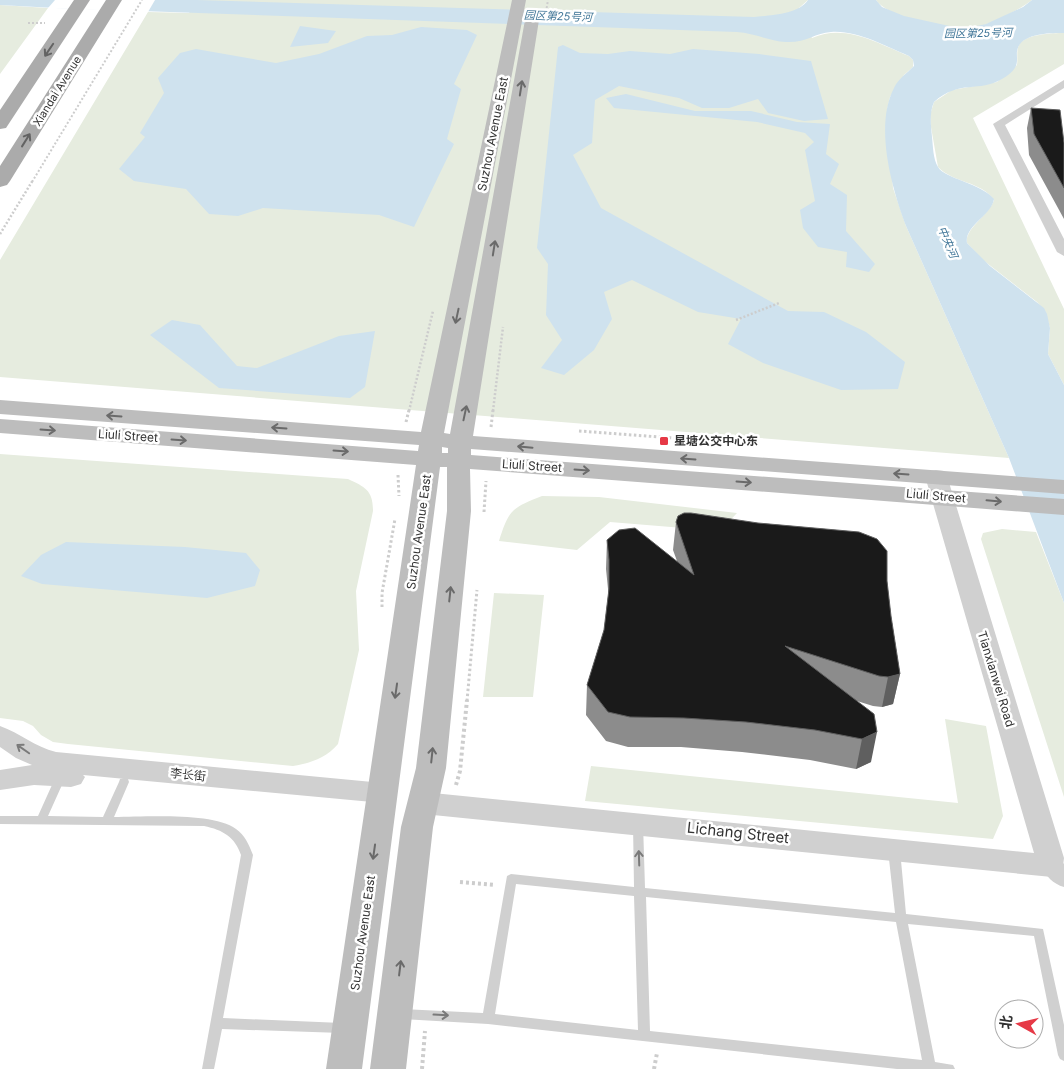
<svg xmlns="http://www.w3.org/2000/svg" width="1064" height="1069" viewBox="0 0 1064 1069" font-family="Inter,'Noto Sans SC',sans-serif">
  <style>
    .green { fill: #e6ecdf }
    .water { fill: #cfe2ee }
    .pier { fill: #fff }
    .lines { fill: none; stroke-linecap: round; stroke-linejoin: round }
    .path-far3 { stroke: #cdcdcd; stroke-width: 2; stroke-dasharray: 2 2; stroke-linecap: butt }
    .path-far2 { stroke: #cdcdcd; stroke-width: 2.5; stroke-dasharray: 2 2; stroke-linecap: butt }
    .path-far1 { stroke: #cdcdcd; stroke-width: 3; stroke-dasharray: 2.5 2.5; stroke-linecap: butt }
    .path { stroke: #cdcdcd; stroke-width: 4; stroke-dasharray: 3 3; stroke-linecap: butt }
    .service { fill: #d0d0d0; fill-rule: evenodd }
    .minor { fill: #d0d0d0; fill-rule: evenodd }
    .tertiary { fill: #d0d0d0; fill-rule: evenodd }
    .secondary { fill: #bdbdbd; fill-rule: evenodd }
    .primary { fill: #ababab; fill-rule: evenodd }
    .wall { fill: #8c8c8c }
    .shaded-wall { fill: #5f5f5f }
    .building { fill: #1a1a1a; stroke: #5f5f5f }
    .oneway { stroke: #636363 }
    .oneway2 { stroke: #6a6a6a }
    .oneway3 { stroke: #7a7a7a }
    .poi-dot { fill: #e63946; stroke: #fff; stroke-width: 2 }
    .labels { text-anchor: middle; stroke-width: 5; stroke-linejoin: round; paint-order: stroke }
    .far-water-label { font-size: 11px; font-style: italic; fill: #3f7597; stroke: #fff }
    .far-street-label { font-size: 11px; fill: #333; stroke: #fff }
    .street-label { font-size: 12px; fill: #333; stroke: #fff }
    .poi-label { font-size: 12px; font-weight: bold; fill: #333; stroke: #fff; text-anchor: start }
    .near-street-label { font-size: 15px; fill: #333; stroke: #fff }
  </style>
  <rect width="100%" height="100%" fill="#fff"/>
  <path class="green" d="M 193,0 L 808,0 L 799,8 L 812,38 C 845,23 877,43 909,56 L 913,60 L 913,67 L 904,75 L 890,97 L 887,110 L 893,188 L 906,226 L 1009,458 L 0,377 L 0,260 L 148,12 L 189,13 L 196,0 Z
    M 876,0 L 1032,0 C 1018,11 987,26 969,29 C 949,32 887,17 876,0 Z
    M 0,5 L 48,8 L 0,74 Z
    M 1064,33 L 1064,64 L 973,118 L 1064,309 L 1064,385 L 1048,354 L 1050,328 L 1045,311 L 1037,302 L 983,260 L 967,243 C 964,229 990,214 994,200 C 981,181 953,183 938,167 L 931,127 L 930,115 L 934,102 L 952,90 L 997,82 L 1017,65 C 1018,59 1016,50 1019,45 C 1025,34 1053,33 1064,33 Z
    M 0,454 L 348,479 C 365,487 373,490 373,511 L 356,591 L 359,650 L 338,744 C 326,758 311,763 293,766 L 68,744 L 53,742 L 41,735 L 33,726 L 23,721 L 0,718 Z
    M 542,496 L 599,497 L 737,513 L 720,531 L 610,522 L 577,550 L 499,541 C 509,509 512,508 542,496 Z
    M 1002,529 L 1036,532 L 1064,603 L 1064,797 L 981,539 L 983,533 Z
    M 494,593 L 544,595 L 533,697 L 483,697 Z
    M 945,719 L 986,726 L 1003,816 L 993,839 L 585,801 L 591,766 L 958,803 Z"/>
  <path class="water" d="M 0,0 L 197,0 L 754,17 C 770,15 798,15 808,0 L 876,0 L 882,7 L 904,16 L 963,29 L 986,24 L 1023,7 L 1032,0 L 1064,0 L 1064,33 C 1051,33 1029,33 1020,44 C 1011,56 1027,65 1002,79 C 979,93 960,79 934,102 C 929,113 931,126 932,137 C 933,146 933,159 938,167 C 945,179 981,183 994,199 C 992,215 964,226 967,243 L 990,266 L 1044,308 L 1047,314 L 1050,328 L 1048,354 L 1064,385 L 1064,603 L 1009,458 L 906,226 C 892,189 874,126 894,88 C 898,79 907,73 914,66 L 913,60 L 909,56 C 885,46 857,30 831,32 C 815,33 806,43 786,42 C 769,41 754,33 737,32 L 55,8 L 0,5 Z
    M 300,26 L 336,31 L 328,43 L 290,47 Z
    M 421,27 L 467,30 L 477,35 L 454,84 L 461,89 L 447,139 L 454,144 L 414,227 L 379,215 L 263,208 L 238,216 L 209,214 L 186,189 L 134,181 L 119,169 L 145,137 L 140,133 L 164,93 L 158,78 L 180,53 L 196,49 L 276,63 L 319,54 L 367,36 L 392,35 Z
    M 563,45 L 580,53 L 608,54 L 630,51 L 670,54 L 693,49 L 759,54 L 811,61 L 828,119 L 804,121 L 768,113 L 758,99 L 729,108 L 702,108 L 679,98 L 619,86 L 595,100 L 592,143 L 573,155 L 601,208 L 788,311 L 824,312 L 866,332 L 905,362 L 898,389 L 841,390 L 763,363 L 728,344 L 741,319 L 698,312 L 632,280 L 604,292 L 612,319 L 594,350 L 564,375 L 541,368 L 562,340 L 546,315 L 548,264 L 537,248 L 558,47 Z
    M 626,94 L 695,111 L 751,111 L 797,122 L 830,124 L 826,154 L 839,164 L 830,184 L 847,195 L 846,231 L 875,264 L 869,272 L 846,267 L 847,252 L 818,247 L 803,228 L 800,210 L 815,201 L 805,150 L 814,142 L 805,133 L 757,122 L 614,108 L 606,98 Z
    M 172,320 L 200,325 L 237,366 L 257,368 L 339,336 L 375,331 L 365,387 L 350,398 L 219,388 L 150,335 Z
    M 66,542 L 185,547 L 246,553 L 260,570 L 255,586 L 207,598 L 42,584 L 21,576 L 41,555 Z"/>
  <path class="pier" d="M 55,0 L 155,0 L 148,12 L 48,8 Z"/>
  <g class="lines">
    <path class="path-far3" d="M 546,12 L 548,0
      M 28,23 L 45,23
      M 32,182 L 142,0"/>
    <path class="path-far2" d="M 0,234 L 33,180
      M 736,320 L 779,303
      M 409,411 L 433,311
      M 493,411 L 503,327"/>
    <path class="path-far1" d="M 406,422 L 409,410
      M 491,427 L 493,410
      M 579,431 L 727,442
      M 398,475 L 399,496
      M 484,512 L 486,481
      M 382,607 L 382,593 L 395,519
      M 467,701 L 477,590"/>
    <path class="path" d="M 456,785 L 460,771 L 467,700
      M 460,882 L 495,885
      M 422,1069 L 425,1031
      M 654,1069 L 657,1053"/>
    <path class="service" d="M 61,772 L 65,773 L 66,776 L 48,816 L 103,817 L 119,782 L 120,779 L 124,778 L 128,779 L 129,782 L 114,817 C 145,817 213,812 236,829 C 245,835 249,845 253,855 L 223,1018 L 342,1023 L 346,1024 L 348,1028 L 346,1032 L 342,1033 L 222,1029 L 214,1069 L 202,1069 L 241,855 C 235,837 223,830 204,826 L 0,824 L 0,816 L 38,816 L 56,776 L 57,773 Z
      M 638,819 L 642,820 L 643,823 L 645,888 L 895,913 L 888,850 L 890,847 L 894,846 L 898,847 L 900,850 L 906,914 L 1043,929 L 1064,1025 L 1064,1061 L 1060,1059 L 1058,1055 L 1034,936 L 908,924 L 935,1062 L 953,1065 L 955,1069 L 897,1069 L 488,1024 L 402,1019 L 398,1018 L 396,1014 L 398,1010 L 402,1009 L 483,1013 L 507,876 L 511,874 L 634,887 L 633,823 L 634,820 ZM 516,884 L 634,896 L 638,1030 L 495,1014 ZM 646,897 L 896,922 L 922,1060 L 650,1031 Z"/>
    <path class="minor" d="M 1064,80 L 1064,88 L 1005,125 L 1064,239 L 1064,256 L 1057,252 L 993,124 Z
      M 1052,857 L 1060,860 L 1064,864 L 1064,887 C 1053,884 1046,876 1041,866 L 1044,860 Z"/>
    <path class="tertiary" d="M 936,470 L 944,471 L 947,476 L 1064,858 L 1062,874 L 1052,877 L 423,814 L 413,810 L 409,803 L 413,796 L 423,792 L 1034,853 L 925,476 L 928,471 Z
      M 0,726 C 20,733 35,747 56,752 L 383,783 L 393,786 L 397,793 L 393,800 L 383,803 L 83,775 L 85,777 L 81,784 L 71,787 L 34,785 L 0,790 L 0,770 L 32,765 L 16,758 L 0,747 Z"/>
    <path class="secondary" d="M 512,0 L 526,0 L 444,433 L 450,434 L 525,20 L 527,17 L 537,17 L 539,20 L 473,436 L 1064,480 L 1064,494 L 471,449 L 471,455 L 1064,499 L 1064,515 L 470,469 L 471,511 L 446,768 L 433,827 L 406,1069 L 370,1069 L 401,827 L 416,768 L 447,511 L 447,467 L 440,467 L 362,1069 L 326,1069 L 416,465 L 0,433 L 0,419 L 418,451 L 419,445 L 0,414 L 0,400 L 421,432 ZM 442,447 L 448,448 L 448,453 L 442,453 Z"/>
    <path class="primary" d="M 74,0 L 90,0 L 6,128 L 0,129 L 0,110 Z
      M 106,0 L 122,0 L 10,181 L 7,185 L 0,187 L 0,166 Z"/>
  </g>
  <path class="wall" d="M 1031,108 L 1064,143 L 1064,219 L 1029,155 L 1027,128 Z
    M 676,522 L 887,581 L 891,616 L 900,674 L 893,704 L 882,707 L 873,706 L 857,701 L 871,762 L 856,769 L 810,760 L 742,752 L 681,747 L 628,747 L 606,741 L 586,715 L 587,685 L 604,630 L 608,596 L 608,589 L 606,569 L 607,540 L 677,561 L 673,550 Z"/>
  <path class="shaded-wall" d="M 900,674 L 893,704 L 882,707 L 888,677 Z
    M 877,732 L 871,762 L 856,769 L 862,739 Z"/>
  <path class="building" d="M 1031,108 L 1060,110 L 1064,143 L 1064,188 L 1034,134 Z
    M 684,513 L 691,513 L 758,523 L 859,532 L 877,539 L 887,551 L 887,581 L 891,616 L 900,674 L 888,677 L 879,676 L 785,646 L 874,714 L 877,732 L 862,739 L 815,730 L 746,722 L 684,718 L 630,717 L 608,712 L 587,685 L 604,630 L 609,589 L 609,560 L 607,540 L 619,530 L 635,528 L 694,575 L 676,522 L 678,516 Z"/>
  <defs><path id="oneway-shaft" d="M-6 0H5M1.5-3L5.5 0L1.5 3" fill="none" stroke-width="1.6" stroke-linecap="round" stroke-linejoin="round" transform="scale(1.25)"/></defs>
  <g class="oneway">
    <use href="#oneway-shaft" transform="translate(49 50) rotate(124)"/>
    <use href="#oneway-shaft" transform="translate(26 140) rotate(-58)"/>
  </g>
  <g class="oneway2">
    <use href="#oneway-shaft" transform="translate(521 88) rotate(-81)"/>
    <use href="#oneway-shaft" transform="translate(494 248) rotate(-81)"/>
    <use href="#oneway-shaft" transform="translate(457 316) rotate(102)"/>
    <use href="#oneway-shaft" transform="translate(465 413) rotate(-78)"/>
    <use href="#oneway-shaft" transform="translate(114 416) rotate(-176)"/>
    <use href="#oneway-shaft" transform="translate(279 428) rotate(-176)"/>
    <use href="#oneway-shaft" transform="translate(48 430) rotate(4)"/>
    <use href="#oneway-shaft" transform="translate(179 440) rotate(4)"/>
    <use href="#oneway-shaft" transform="translate(525 447) rotate(-175)"/>
    <use href="#oneway-shaft" transform="translate(341 451) rotate(4)"/>
    <use href="#oneway-shaft" transform="translate(688 459) rotate(-176)"/>
    <use href="#oneway-shaft" transform="translate(582 470) rotate(4)"/>
    <use href="#oneway-shaft" transform="translate(901 474) rotate(-176)"/>
    <use href="#oneway-shaft" transform="translate(744 482) rotate(4)"/>
    <use href="#oneway-shaft" transform="translate(994 501) rotate(5)"/>
    <use href="#oneway-shaft" transform="translate(450 594) rotate(-84)"/>
    <use href="#oneway-shaft" transform="translate(396 691) rotate(98)"/>
    <use href="#oneway-shaft" transform="translate(432 755) rotate(-84)"/>
    <use href="#oneway-shaft" transform="translate(374 852) rotate(98)"/>
    <use href="#oneway-shaft" transform="translate(400 968) rotate(-83)"/>
  </g>
  <g class="oneway3">
    <use href="#oneway-shaft" transform="translate(23 749) rotate(-145)"/>
    <use href="#oneway-shaft" transform="translate(639 858) rotate(-92)"/>
    <use href="#oneway-shaft" transform="translate(441 1015) rotate(3)"/>
  </g>
  <rect class="poi-dot" x="659" y="436" width="10" height="10" rx="2.5"/>
  <g class="labels">
    <g class="far-water-label">
      <text transform="translate(558 16) rotate(2)" y="4">园区第25号河</text>
      <text transform="translate(978 33) rotate(-1)" y="4">园区第25号河</text>
      <text transform="translate(948 242) rotate(67)" y="4">中央河</text>
    </g>
    <g class="far-street-label">
      <text transform="translate(57 91) rotate(-58)" y="4">Xiandai Avenue</text>
    </g>
    <g class="street-label">
      <text transform="translate(493 134) rotate(-79)" y="4">Suzhou Avenue East</text>
      <text transform="translate(128 436) rotate(4)" y="4">Liuli Street</text>
      <text transform="translate(532 466) rotate(4)" y="4">Liuli Street</text>
      <text transform="translate(936 496) rotate(5)" y="4">Liuli Street</text>
      <text transform="translate(419 532) rotate(-82)" y="4">Suzhou Avenue East</text>
      <text transform="translate(996 679) rotate(73)" y="4">Tianxianwei Road</text>
      <text transform="translate(188 775) rotate(6)" y="4">李长街</text>
      <text transform="translate(363 933) rotate(-82)" y="4">Suzhou Avenue East</text>
    </g>
    <g class="poi-label">
      <text x="674" y="445">星塘公交中心东</text>
    </g>
    <g class="near-street-label">
      <text transform="translate(738 833) rotate(6)" y="5">Lichang Street</text>
    </g>
  </g>
  <g transform="translate(1019 1024) rotate(278)"><circle r="24" fill="#ffffff" stroke="#adadad"/>
  <path d="M0-4L9 19L0 12L-9 19Z" fill="#e63946"/>
  <text y="-8" font-size="14" font-weight="bold" text-anchor="middle" fill="#333333">北</text>
  </g>
</svg>
